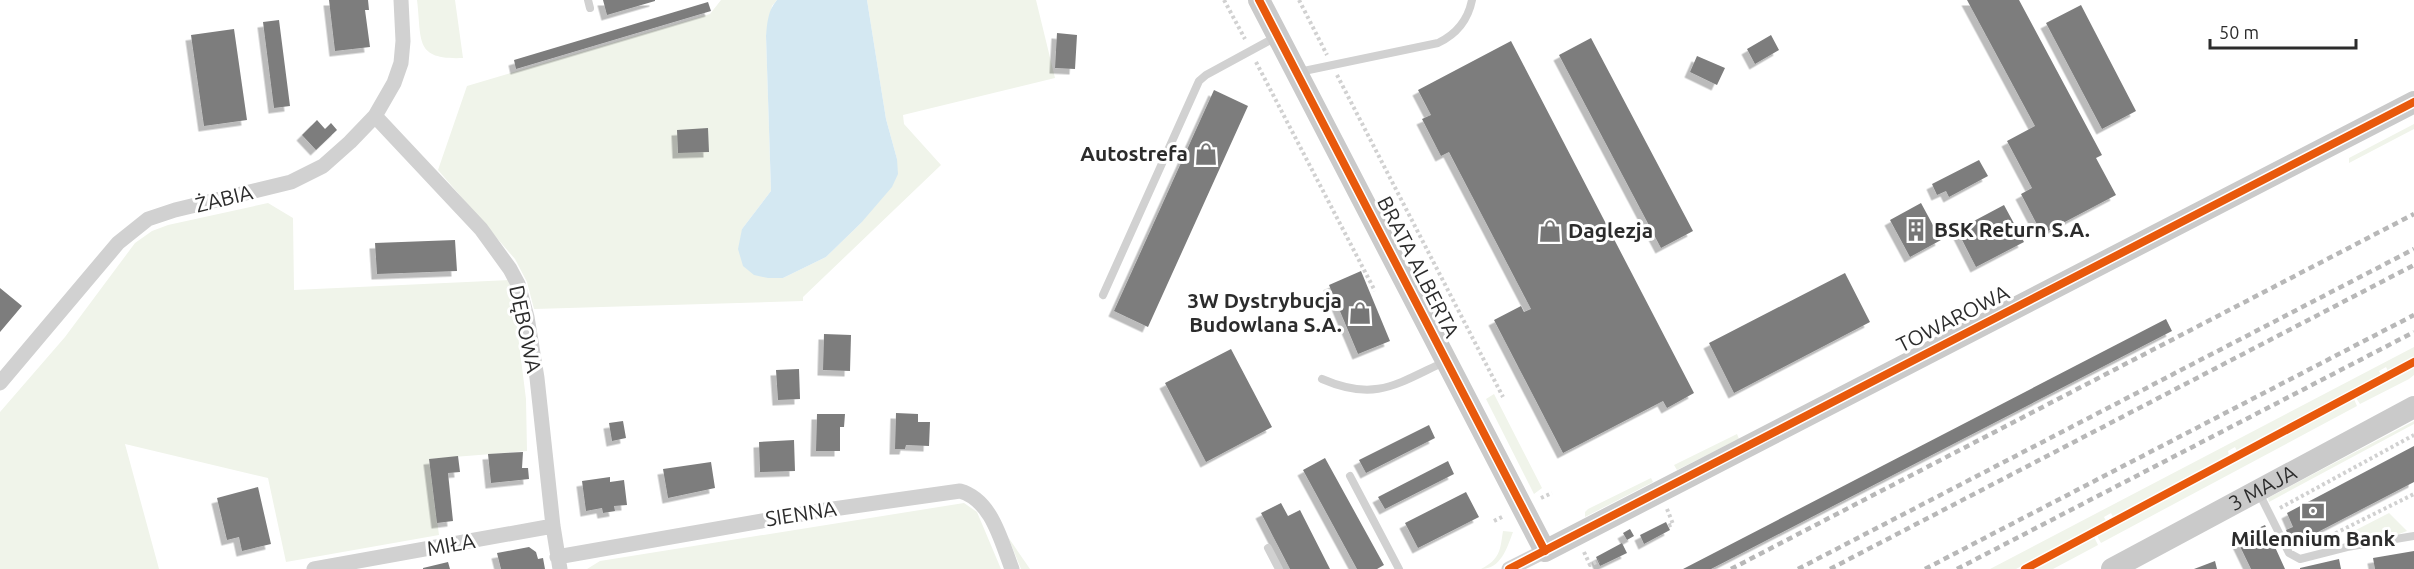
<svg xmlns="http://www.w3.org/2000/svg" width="2414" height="569" viewBox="0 0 2414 569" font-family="Ubuntu,sans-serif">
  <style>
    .green { fill: #f0f4ea }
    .water { fill: #d4e8f2 }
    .building { fill: #7d7d7d; filter: url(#shadow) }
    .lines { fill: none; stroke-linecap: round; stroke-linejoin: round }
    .path { stroke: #d1d1d1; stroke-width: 4; stroke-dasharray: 3 3; stroke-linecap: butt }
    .lane { stroke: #d1d1d1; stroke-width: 8 }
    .street { stroke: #d1d1d1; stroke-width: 15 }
    .secondary { stroke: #cacaca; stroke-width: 22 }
    .rail { stroke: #b8b8b8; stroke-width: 4.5; stroke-dasharray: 6 4.5; stroke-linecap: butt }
    .cycleway-casing { stroke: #fff; stroke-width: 11 }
    .cycleway { stroke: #e8590c; stroke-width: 8 }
    .labels { text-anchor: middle; stroke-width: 6; stroke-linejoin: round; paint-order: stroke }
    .poi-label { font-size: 21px; font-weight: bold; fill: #2c2c2c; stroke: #fff; text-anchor: end }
    .street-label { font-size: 21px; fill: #2c2c2c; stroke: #fff }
  </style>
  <defs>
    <filter id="shadow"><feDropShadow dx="-5.5" dy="5.5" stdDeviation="0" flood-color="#0004"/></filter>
  </defs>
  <rect width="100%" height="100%" fill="#fff"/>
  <path class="green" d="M 417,0 L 455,0 L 463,58 C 414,60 422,41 417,0 Z
    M 721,0 L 777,0 L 772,6 L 766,36 L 771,191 L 742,229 L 783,278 L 826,257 L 861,223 L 897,159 L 886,119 L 867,0 L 1036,0 L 1055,78 L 903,115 L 904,124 L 941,165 L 803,297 L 803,301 L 534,309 L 527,282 L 515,259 L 438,170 L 467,86 L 710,14 Z
    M 2414,124 L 2414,129 L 2349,163 L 2349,158 Z
    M 268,203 L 293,218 L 294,290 L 511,280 L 526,399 L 527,451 L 429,459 L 439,535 L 286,562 L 268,478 L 125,444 L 159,569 L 0,569 L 0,412 L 65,337 L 135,243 L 152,231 L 168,225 Z
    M 2414,347 L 2414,357 L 2388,371 L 2386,367 L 2379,371 L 2381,375 L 2237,451 L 2235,447 L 2228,451 L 2229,455 L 2113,517 L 2111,513 L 2104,517 L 2106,521 L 2016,569 L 1990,569 Z
    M 2414,367 L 2414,375 L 2409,379 L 2360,404 L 2356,398 Z
    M 1494,394 L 1542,488 L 1534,494 L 1486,399 Z
    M 2354,399 L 2357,406 L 2101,543 L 2097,536 Z
    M 2414,421 L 2414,424 L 2269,502 L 2268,498 Z
    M 1737,434 L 1739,439 L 1677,470 L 1674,465 Z
    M 1651,478 L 1653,482 L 1585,517 L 1585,512 L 1588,509 Z
    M 964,503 L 977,512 L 1001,569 L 587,569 L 600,561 Z
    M 2389,513 L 2407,531 L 2391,537 L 2352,534 L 2352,532 Z
    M 1503,531 L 1513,532 C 1507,548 1501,569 1481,569 C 1500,559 1500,551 1503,531 Z
    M 1008,537 L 1030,569 L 1021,569 Z
    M 2094,537 L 2098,545 L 2053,569 L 2035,569 Z"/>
  <path class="water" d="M 777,0 L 867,0 L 886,119 L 897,159 L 898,174 L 892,187 L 861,223 L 826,257 L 783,278 L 768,278 L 754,275 L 743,266 L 738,249 L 742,229 L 771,191 L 766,36 C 767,23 768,10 777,0 Z"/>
  <path class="building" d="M 329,0 L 368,0 L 369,10 L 365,10 L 370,47 L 335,51 Z
    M 603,0 L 655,0 L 655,1 L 607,15 Z
    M 1967,0 L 2019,0 L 2102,155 L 2096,158 L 2116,195 L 2042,234 L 2021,194 L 2032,188 L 2007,141 L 2035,126 Z
    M 708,2 L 711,11 L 516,69 L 514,60 Z
    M 2081,5 L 2136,111 L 2102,129 L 2046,23 Z
    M 279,20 L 290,106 L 274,108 L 263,22 Z
    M 234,29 L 247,120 L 204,126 L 191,35 Z
    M 1057,33 L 1077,35 L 1075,69 L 1055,68 Z
    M 1771,35 L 1779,50 L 1755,64 L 1747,49 Z
    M 1591,38 L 1693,231 L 1661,248 L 1559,55 Z
    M 1511,41 L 1694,393 L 1667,408 L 1663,401 L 1563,453 L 1494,320 L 1521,306 L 1524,312 L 1531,309 L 1449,152 L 1441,156 L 1422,119 L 1431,115 L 1418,90 Z
    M 1697,56 L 1725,68 L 1717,85 L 1690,72 Z
    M 1214,90 L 1248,106 L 1148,327 L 1114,311 Z
    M 317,120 L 325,129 L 331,123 L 337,130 L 316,150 L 302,135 Z
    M 708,128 L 709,152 L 678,153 L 677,130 Z
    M 1979,160 L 1988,176 L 1949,197 L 1946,191 L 1937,195 L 1932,184 Z
    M 1921,203 L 1941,240 L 1910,257 L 1890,220 Z
    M 2004,205 L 2024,242 L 1976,267 L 1957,230 Z
    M 455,240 L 457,271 L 377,274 L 375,243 Z
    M 1361,271 L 1390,341 L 1358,354 L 1329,285 Z
    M 1845,273 L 1870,322 L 1734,393 L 1709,343 Z
    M 0,288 L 22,306 L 0,332 Z
    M 2166,319 L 2172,331 L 1711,569 L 1683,569 Z
    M 824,334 L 851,335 L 850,371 L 823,370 Z
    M 1231,349 L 1272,427 L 1206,462 L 1165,383 Z
    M 799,369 L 800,399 L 778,400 L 776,370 Z
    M 896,413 L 918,414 L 918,422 L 930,422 L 929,446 L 906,445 L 905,449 L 895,449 Z
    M 817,414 L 845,414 L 844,427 L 840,427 L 840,451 L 816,451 Z
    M 623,421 L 626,438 L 612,441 L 609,423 Z
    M 1429,425 L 1435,438 L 1366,473 L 1359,460 Z
    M 794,440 L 795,471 L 760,472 L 759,442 Z
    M 2414,446 L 2414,482 L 2293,545 L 2286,530 L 2293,527 L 2287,513 Z
    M 523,452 L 522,468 L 528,468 L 529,479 L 491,483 L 488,454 Z
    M 458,456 L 460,472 L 448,473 L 453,521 L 437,523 L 429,459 Z
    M 1325,458 L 1384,565 L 1377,569 L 1357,569 L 1303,470 Z
    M 1448,461 L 1454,474 L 1385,509 L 1378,497 Z
    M 711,462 L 715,488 L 668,498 L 663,469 Z
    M 610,477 L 610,482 L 624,480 L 627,505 L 614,506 L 615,511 L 603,513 L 602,508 L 586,511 L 582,481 Z
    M 258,487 L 271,544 L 242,551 L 239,537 L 227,540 L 217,498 Z
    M 1466,492 L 1479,517 L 1418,548 L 1405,523 Z
    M 1281,503 L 1288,516 L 1300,510 L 1330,569 L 1290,569 L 1261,513 Z
    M 1666,522 L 1670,530 L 1644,544 L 1640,535 Z
    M 2265,525 L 2285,569 L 2251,569 L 2236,538 Z
    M 1630,529 L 1634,536 L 1627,540 L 1623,533 Z
    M 1622,543 L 1627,553 L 1600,566 L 1596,557 Z
    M 529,547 L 536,552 L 538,559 L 543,558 L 545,569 L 501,569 L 497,553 Z
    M 2414,551 L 2414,569 L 2375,569 L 2373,558 Z
    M 2339,559 L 2341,569 L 2300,569 L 2300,568 Z
    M 2215,561 L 2217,569 L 2194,569 Z
    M 448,562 L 450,569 L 423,569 L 423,568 Z"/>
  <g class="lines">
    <path class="path" d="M 1224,0 L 1245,39
      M 1299,0 L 1327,55
      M 1256,62 L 1375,291
      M 1337,75 L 1503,397
      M 1541,498 L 1552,493
      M 2280,508 L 2414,435
      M 1667,509 L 1673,524 L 1668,526
      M 1494,521 L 1504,516
      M 2330,536 L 2414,494
      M 1584,552 L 1590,565 L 1599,561"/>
    <path class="lane" d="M 588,0 L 590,8
      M 1299,72 L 1438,43 C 1457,34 1468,20 1472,0
      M 1103,295 L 1199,81 L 1206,75 L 1276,37
      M 1322,379 C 1375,402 1397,384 1444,362
      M 1350,476 L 1399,569
      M 2259,493 L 2289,553 L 2300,559 L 2347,547 L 2414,536
      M 1268,548 L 1279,569"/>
    <path class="street" d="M 375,116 L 481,229 L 510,269 L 518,284 L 527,317 L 537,378 L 553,526 L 560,569
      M 0,383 L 118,243 L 148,219 L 175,210 L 291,182 L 323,166 L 350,142 L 375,116 L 394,83 L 401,63 L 403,41 L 401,0
      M 557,557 L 819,511 L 960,491 C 992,500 1001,541 1012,569
      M 314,569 L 553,526
      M 1509,569 L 1545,551"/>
    <g class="secondary">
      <path d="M 1259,0 L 1545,551 L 2414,102"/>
      <path id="s1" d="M 2112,569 L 2414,407"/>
    </g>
    <path class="rail" d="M 1731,569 L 2414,214
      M 1798,569 L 2414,249
      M 1830,569 L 2414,265
      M 1925,569 L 2414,315
      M 1957,569 L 2414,332"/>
    <g class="cycleway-casing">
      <path id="cycleway" d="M 1259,0 L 1545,551
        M 1509,569 L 2414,102
        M 2025,569 L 2414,362"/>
    </g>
    <use href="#cycleway" class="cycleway"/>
  </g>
  <defs>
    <g id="shop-bare" transform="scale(1.8)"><path d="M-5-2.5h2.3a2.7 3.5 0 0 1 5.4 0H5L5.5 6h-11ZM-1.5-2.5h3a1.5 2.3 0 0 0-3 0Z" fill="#767676" stroke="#fff" stroke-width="2.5" paint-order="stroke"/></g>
    <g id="building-bare" transform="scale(1.8)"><path d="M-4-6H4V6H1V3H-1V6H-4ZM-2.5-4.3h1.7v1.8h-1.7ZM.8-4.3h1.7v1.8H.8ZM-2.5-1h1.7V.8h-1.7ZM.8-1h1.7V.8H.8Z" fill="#767676" stroke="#fff" stroke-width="2.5" paint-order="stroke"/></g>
    <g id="bank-bare" transform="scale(1.8)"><path d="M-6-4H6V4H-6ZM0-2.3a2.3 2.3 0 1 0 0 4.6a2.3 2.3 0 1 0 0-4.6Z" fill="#767676" stroke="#fff" stroke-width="2.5" paint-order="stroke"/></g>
  </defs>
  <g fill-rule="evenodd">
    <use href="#shop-bare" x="1206" y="154"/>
    <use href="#building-bare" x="1916" y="230"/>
    <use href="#shop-bare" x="1550" y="231"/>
    <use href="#shop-bare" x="1360" y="313"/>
    <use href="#bank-bare" x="2313" y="511"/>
  </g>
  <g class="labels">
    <g class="poi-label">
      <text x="1188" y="161">Autostrefa</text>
      <text x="1934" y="237" text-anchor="start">BSK Return S.A.</text>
      <text x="1568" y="238" text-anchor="start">Daglezja</text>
      <text x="1342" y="308">3W Dystrybucja<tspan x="1342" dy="24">Budowlana S.A.</tspan></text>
      <text x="2313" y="546" text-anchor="middle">Millennium Bank</text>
    </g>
    <g class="street-label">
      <text transform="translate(224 199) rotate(-14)" y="7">ŻABIA</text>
      <text transform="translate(1418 267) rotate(63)" y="7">BRATA ALBERTA</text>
      <text transform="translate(1953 319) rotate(-27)" y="7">TOWAROWA</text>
      <text transform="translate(525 329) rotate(78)" y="7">DĘBOWA</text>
      <text dy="7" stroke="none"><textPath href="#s1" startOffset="171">3 MAJA</textPath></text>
      <text transform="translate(801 514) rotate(-9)" y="7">SIENNA</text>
      <text transform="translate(451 545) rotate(-10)" y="7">MIŁA</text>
    </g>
  </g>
  <path d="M2210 39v9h146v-9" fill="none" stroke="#2c2c2c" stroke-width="3"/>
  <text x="2219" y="39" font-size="18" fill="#2c2c2c" stroke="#ffffff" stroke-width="4.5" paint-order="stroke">50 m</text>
</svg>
